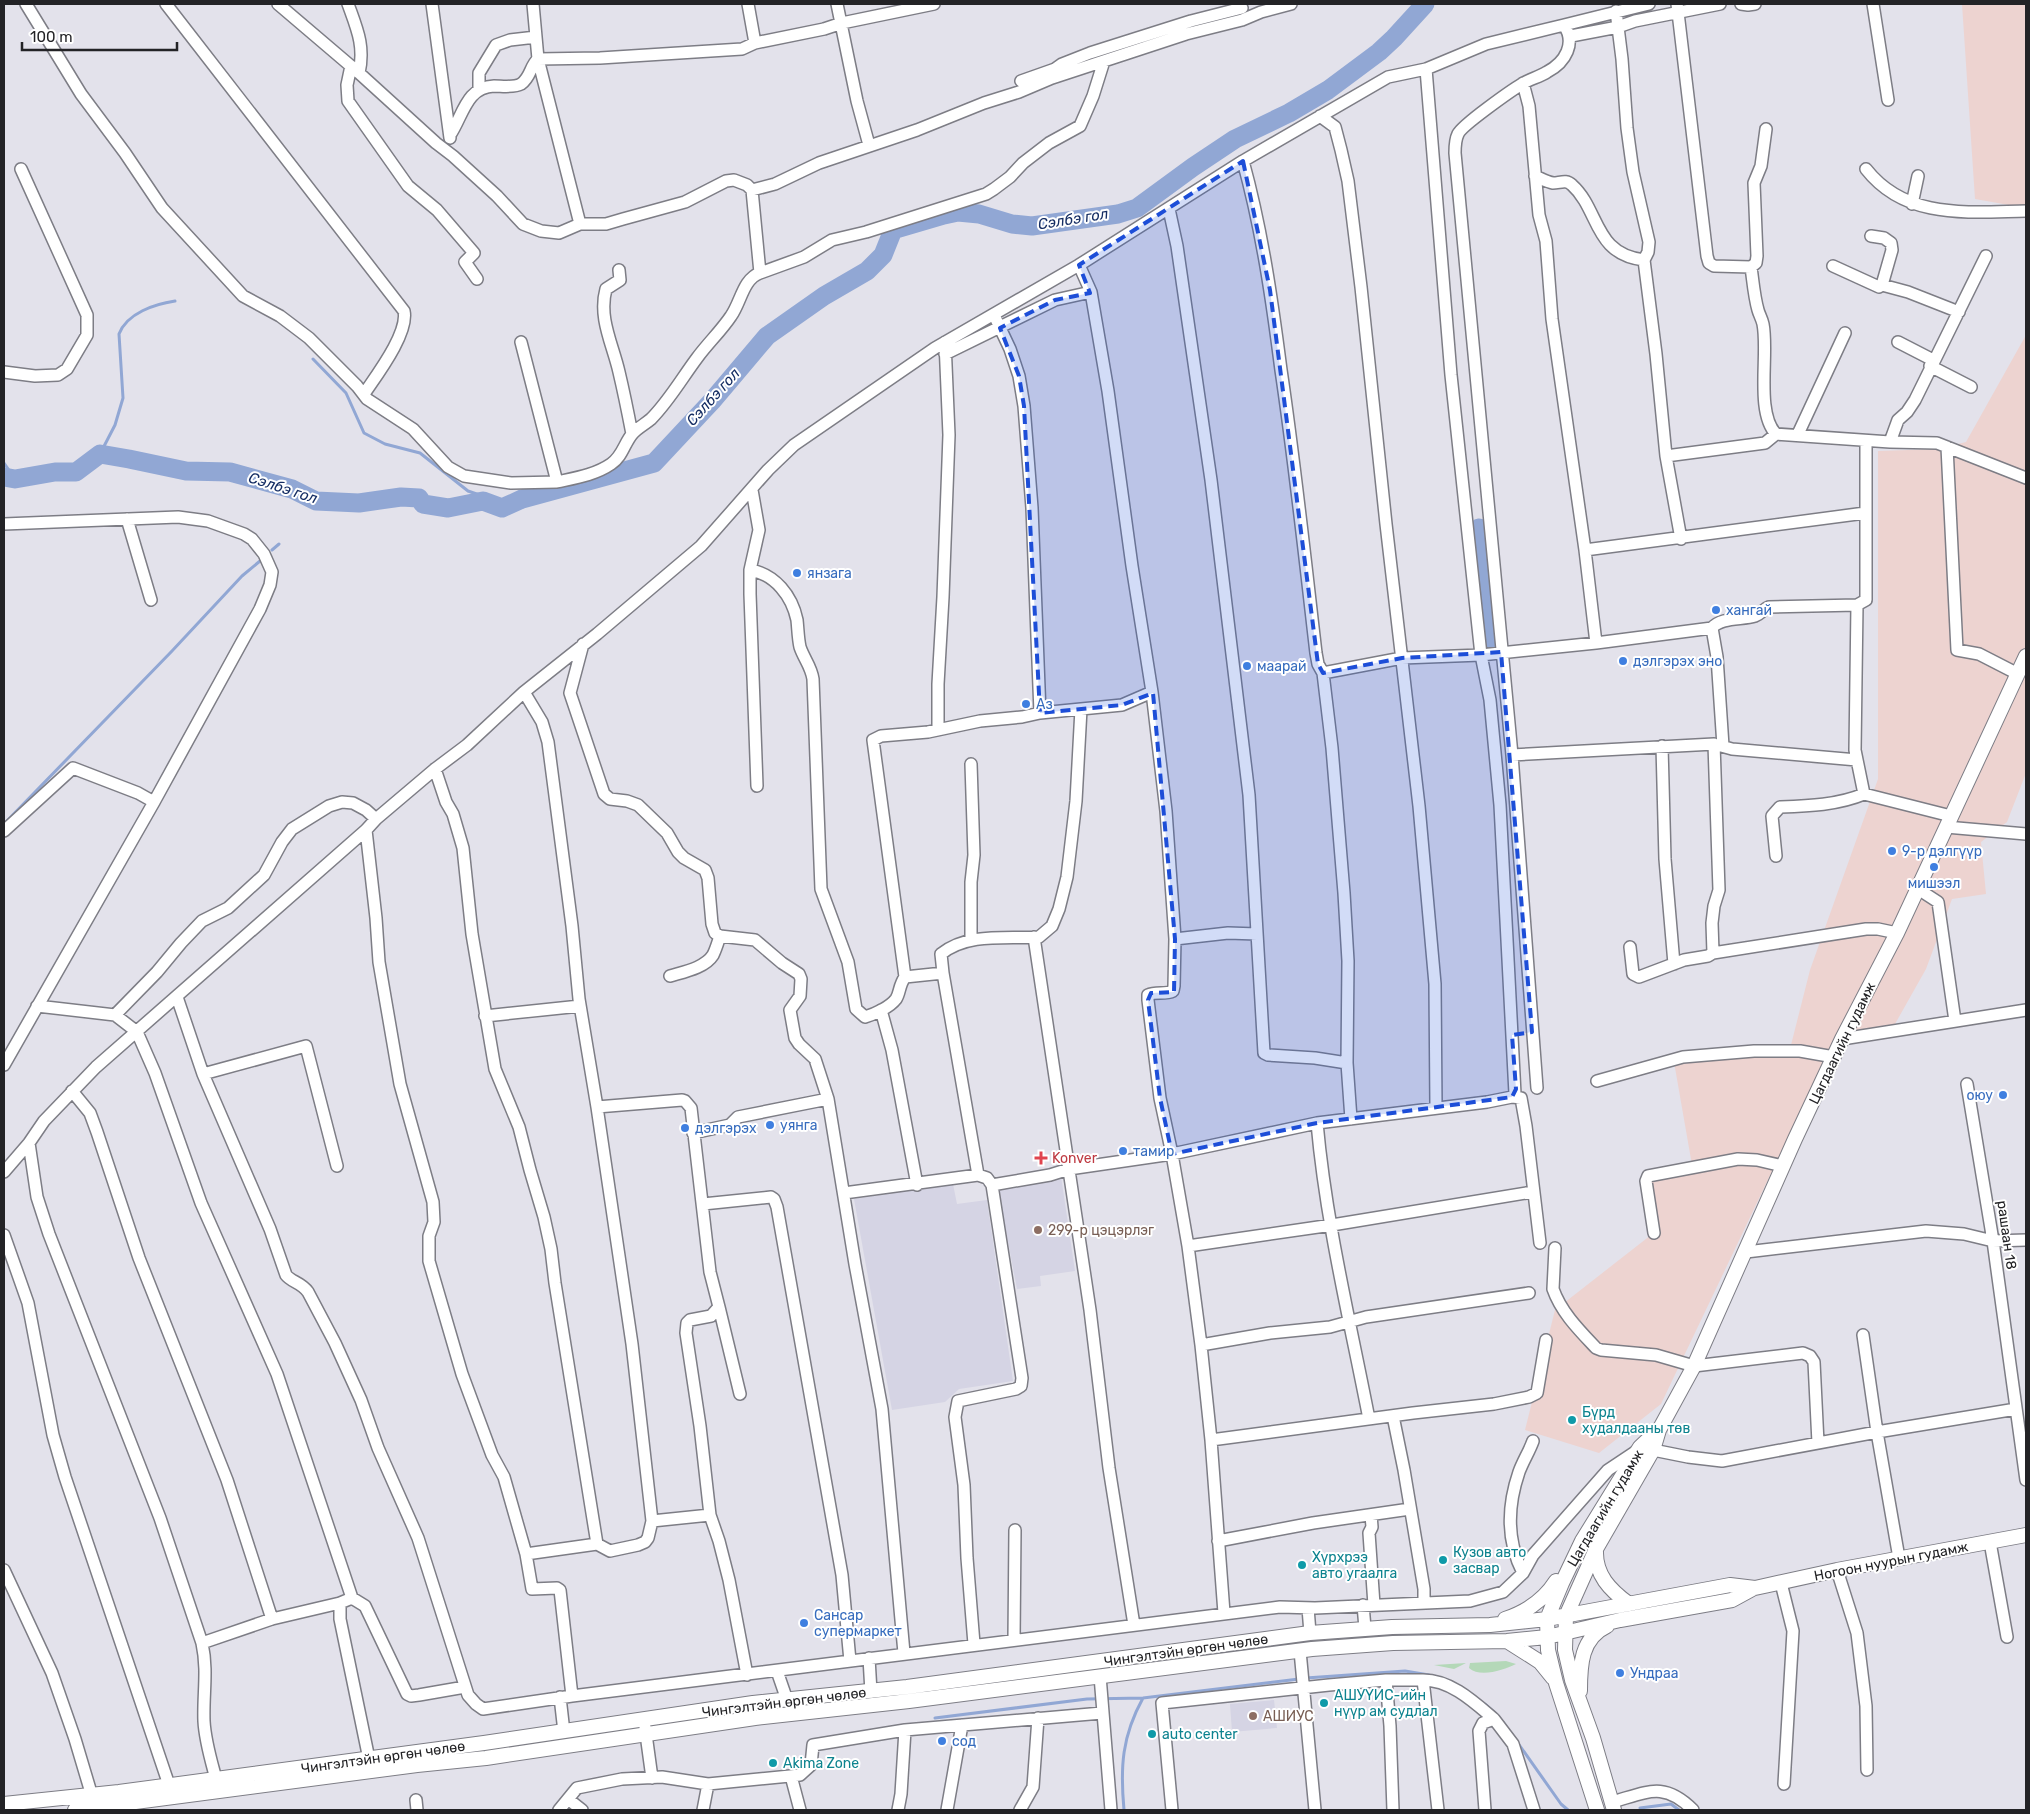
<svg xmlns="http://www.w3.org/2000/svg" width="2030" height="1814" viewBox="0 0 2030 1814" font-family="Rubik,sans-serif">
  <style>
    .commercial { fill: #edd3d0 }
    .built { fill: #d5d4e4 }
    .green { fill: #b4d8b8 }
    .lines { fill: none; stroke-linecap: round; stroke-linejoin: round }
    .stream { stroke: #91a7d4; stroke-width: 3 }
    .river { stroke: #91a7d4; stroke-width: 19 }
    .minor-casing { stroke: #7d7d85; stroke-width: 14 }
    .major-casing { stroke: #7d7d85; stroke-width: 16 }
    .minor { stroke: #fff; stroke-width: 11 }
    .major { stroke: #fff; stroke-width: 14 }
    .marked { fill: #1d4ed8; fill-opacity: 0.2; stroke: #1d4ed8; stroke-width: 4; stroke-dasharray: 10 6; stroke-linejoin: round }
    .shop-dot { fill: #3f7fe0; stroke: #fff; stroke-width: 2 }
    .health-dot { fill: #e0444e; stroke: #fff; stroke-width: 2 }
    .education-dot { fill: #8d6e63; stroke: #fff; stroke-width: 2 }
    .culture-dot { fill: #0f9aa8; stroke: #fff; stroke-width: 2 }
    .labels { text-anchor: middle; stroke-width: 4; stroke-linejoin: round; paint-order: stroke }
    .shop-label { font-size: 14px; fill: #366cbe; stroke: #fff; text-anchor: start }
    .street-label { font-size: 14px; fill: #232326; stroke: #fff }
    .health-label { font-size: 14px; fill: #be3a42; stroke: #fff; text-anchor: start }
    .education-label { font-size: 14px; fill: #785e54; stroke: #fff; text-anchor: start }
    .culture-label { font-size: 14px; fill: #0d838f; stroke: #fff; text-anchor: start }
    .water-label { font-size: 15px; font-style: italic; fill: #152d63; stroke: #fff }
  </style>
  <rect width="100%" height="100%" fill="#e3e2eb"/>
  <path class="commercial" d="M 1962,4 L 2026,4 L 2026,208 L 1975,199 Z
    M 2026,335 L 2026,773 L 2007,822 L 1981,842 L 1986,894 L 1952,899 L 1926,969 L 1895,1024 L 1838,1033 L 1661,1404 L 1599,1453 L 1525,1430 L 1555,1310 L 1651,1235 L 1643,1173 L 1692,1165 L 1674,1062 L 1791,1045 L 1810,970 L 1878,779 L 1878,451 L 1938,449 L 1966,442 Z"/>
  <path class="built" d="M 1061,1176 L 1075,1271 L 1040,1276 L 1041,1286 L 1017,1289 L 998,1189 Z
    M 953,1184 L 957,1204 L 987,1200 L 1013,1381 L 959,1389 L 945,1402 L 892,1410 L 854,1199 Z
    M 1274,1700 L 1277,1728 L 1232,1732 L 1230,1704 Z"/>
  <path class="green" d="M 1506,1661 L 1516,1664 C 1504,1670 1480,1678 1469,1668 L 1470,1663 Z
    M 1466,1663 L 1454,1669 L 1434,1665 Z"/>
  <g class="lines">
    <path class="stream" d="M 313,359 L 346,393 L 364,433 L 385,444 L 420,453 L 468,491 L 497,501 L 522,499
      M 100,454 L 115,425 L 123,398 L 119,334 C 127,313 155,304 175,301
      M 4,463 L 15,479
      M 272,550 L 279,544
      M 4,824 L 172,651 L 242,576 L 260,561
      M 1306,1678 L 1405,1671 L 1429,1675
      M 1485,1704 L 1495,1713
      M 935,1718 L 1087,1699 L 1143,1698 L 1299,1679
      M 1503,1722 L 1561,1804 L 1568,1810
      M 1640,1808 L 1671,1804 L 1679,1810
      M 1124,1810 C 1120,1767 1122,1736 1143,1698"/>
    <path class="river" d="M 4,477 L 15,479 L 55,472 L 76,472 L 100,454 L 129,459 L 186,471 L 230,472 L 292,489 L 316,501 L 359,503 L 401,497 L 419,498 L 423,504 L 448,508 L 483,501 L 502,508 L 522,499 L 654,463 L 712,401 L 767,336 L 824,296 L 867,271 L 883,255 L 893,230 L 944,215 L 958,212 L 979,214 L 1012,224 L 1032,226 L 1118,214 L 1137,208 L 1193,167 L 1235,139 L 1289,113 L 1328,90 L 1379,52 L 1394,38 L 1425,4
      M 1479,528 L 1490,645"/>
    <g class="minor-casing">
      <path id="minor" d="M 26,4 L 81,94 L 125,153 L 162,208 L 243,296 L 280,316 L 309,338 L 357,386 L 367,399 L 413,429 L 448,467 L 464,476 L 511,483 L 557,482 L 521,342
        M 166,4 L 404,311 C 409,333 376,376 364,394
        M 278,4 L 359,73 L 436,143 L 453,156 L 497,196 L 523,224 L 541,231 L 559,233 L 580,224 L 606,224 L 623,219 L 685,202 L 726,181 L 734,180 L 747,185 L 752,190 L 775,184 L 819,163 L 917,130 L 984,103 L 1019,92 L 1052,78 L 1186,34 L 1242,20 L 1261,12 L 1291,4
        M 348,4 C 357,29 365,46 359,73
        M 432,4 L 450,138
        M 533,4 L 538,59 L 580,224
        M 748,4 L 755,43
        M 837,4 L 857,101 L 869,145
        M 1677,4 L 1707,256 L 1709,263 L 1714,266 L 1751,267 C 1753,281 1754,296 1758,310 C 1759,314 1762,319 1763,324 C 1769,353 1755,412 1776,434
        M 1741,4 L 1748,5 L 1755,4
        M 1873,4 L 1888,100
        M 1616,11 L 1622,59 L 1627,128 L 1633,172 L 1649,242 L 1648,252 L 1644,260 L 1656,354 L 1666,456 L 1681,539
        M 1571,36 L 1618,27 L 1635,21 L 1720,4
        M 351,66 L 347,85 L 348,101 L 408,186 L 437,210 L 474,253 L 465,262 L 477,279
        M 1021,81 L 1055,69 L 1062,64 L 1090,53 L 1191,21 L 1242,8
        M 1523,83 L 1529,106 L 1539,215 L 1546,241 L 1552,319 L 1585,550 L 1596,643
        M 479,89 L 479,73 L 496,45 L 510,40 L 536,37
        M 1320,116 L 1335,127 L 1341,150 L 1348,181 L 1361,287 L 1386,524 L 1419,806 L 1435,984 L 1436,1107
        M 450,135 C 463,116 466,87 494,86 C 502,86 514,88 521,84 C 531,77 530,66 538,59 L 600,58 L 742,49 L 755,43 L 824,29 L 842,23 L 934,4
        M 1243,161 C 1262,230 1272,300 1281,370 C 1295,464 1305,559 1316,653 L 1318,664 L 1323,673 L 1332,748 L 1344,893 L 1348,961 L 1347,1063 L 1351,1119
        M 1866,169 C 1906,220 1968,212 2026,211
        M 1535,176 C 1540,178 1547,182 1553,183 C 1560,183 1566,179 1572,185 C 1600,210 1593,254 1644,260
        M 752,190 L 760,273 L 804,257 L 832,240 L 866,232 L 986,194 L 994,189 L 1010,177 L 1023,163 L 1049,143 L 1080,126 L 1093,96 L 1104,61
        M 1912,204 L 1918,176
        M 1169,209 L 1177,246 L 1211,480 L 1249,795 L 1264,1053 L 1268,1055 L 1315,1058 L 1347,1063
        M 1871,236 L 1884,238 L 1891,243 L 1892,250 L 1882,285
        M 1833,266 L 1879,287 L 1882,285 L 1908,292 L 1959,312
        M 1751,267 L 1756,263 L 1757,256 L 1754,183 L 1761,166 L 1766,129
        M 619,270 L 620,280 L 606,289 C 598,318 613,345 619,372 C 624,393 628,413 632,434
        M 994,315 L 1010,349 L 1019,376 L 1024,406 L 1032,508 L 1040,713
        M 1898,342 L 1933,360
        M 945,354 L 1055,300 L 1091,292
        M 1930,366 L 1971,387
        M 4,372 L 35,376 L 58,375 L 67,369 L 87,335 L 87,315 L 21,169
        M 1798,434 L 1845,333
        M 1866,441 L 1866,600 L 1857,605 L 1855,750 L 1864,794 L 1951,816
        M 1890,442 L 1898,420 L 1907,412 L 1915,400 L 1986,256
        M 1947,447 L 1957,650 L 1979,654 L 2018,674
        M 1666,456 L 1765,443 L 1776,434 L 1890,442 L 1937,443 L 2026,478
        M 557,482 C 575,478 595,475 611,464 C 623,456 624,443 633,433 C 638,428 645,424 651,419 C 669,401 682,378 697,358 C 708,343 721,331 731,316 C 741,302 743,279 760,273
        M 752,490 L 759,530 L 750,570 L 750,594 L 757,786
        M 127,519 L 151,600
        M 4,524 L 178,517 L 208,521 L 244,534 L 252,539 L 264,554 L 272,572 L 270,585 L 260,609 L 154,802 L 4,1065
        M 1585,550 L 1865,513
        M 750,570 C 775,574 792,596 797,620 C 798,629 798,638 800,647 C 804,659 811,666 813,679 L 821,889 L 848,962 L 856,1009 L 865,1017 C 875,1014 890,1007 896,999 C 900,993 899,985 905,977 L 873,740 L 881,736 L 928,732 L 980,721 L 1022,717 L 1040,713 L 1081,709
        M 1712,628 C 1721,617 1742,620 1755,616 C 1761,614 1763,609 1769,607 L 1857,605
        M 583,644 L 570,693 L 604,794 L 610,799 L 627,801 L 638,805 L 667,833 L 678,852 L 684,858 L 705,870 L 708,878 L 712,924 L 715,933 L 720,936 L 755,940 L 782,963 L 799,974 L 801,979 L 800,996 L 790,1010 L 795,1038 L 799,1044 L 815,1059 L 828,1099
        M 1323,673 L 1402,658 L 1481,655 L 1596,643 L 1712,628 L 1717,657 L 1723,746
        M 524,692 L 542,722 L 548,742 L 572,926 L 579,999 L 597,1107 L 632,1344 L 652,1521 L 648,1538 L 645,1542 L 638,1545 L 610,1551 L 597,1544 L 526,1554
        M 938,729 L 938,684 L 943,597 L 949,435 L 945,342
        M 1662,746 L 1665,859 L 1674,964
        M 1512,755 L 1714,744 L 1732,749 L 1857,760
        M 435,769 L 446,802 L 453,814 L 463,848 L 472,934 L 495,1069 L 519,1127 L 530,1170 L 544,1217 L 551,1249 L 555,1283 L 597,1544
        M 1946,827 L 2026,834
        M 366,830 L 376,918 L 379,962 L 400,1084 L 433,1202 L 434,1222 L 429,1236 L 429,1261 L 462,1374 L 492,1455 L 504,1477 L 526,1554 L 532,1589 L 557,1588 L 560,1590 L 572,1696 L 1280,1607 L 1315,1608 L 1470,1601 L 1503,1592 L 1523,1573 L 1533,1555 L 1608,1470 L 1638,1450
        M 4,831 L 73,768 L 138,793 L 154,802
        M 1776,856 L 1772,816 L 1780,807 C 1808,806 1838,805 1864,794
        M 1918,889 L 1938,902 L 1955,1021
        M 1034,937 L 1090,1310 L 1109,1468 L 1134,1625
        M 1175,939 L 1228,933 L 1257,934
        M 971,940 L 971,882 L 974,855 L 971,764
        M 1630,947 L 1633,974 L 1639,977 L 1684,960 L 1708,956 L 1713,953 L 1866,929 L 1878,929 L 1897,933
        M 1713,953 L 1712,923 L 1714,906 L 1719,890 L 1714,744
        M 943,973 L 941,954 C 968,932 1008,939 1039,937 L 1052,926 L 1059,909 L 1067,877 L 1076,801 L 1081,709 L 1122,705 L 1152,692
        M 670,976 C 683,972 705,968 713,955 C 716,949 718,942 720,936
        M 905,977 L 943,973 L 978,1175
        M 177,997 L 203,1074 L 270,1229 L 286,1275 C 291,1282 301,1282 308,1292 L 335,1343 L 361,1400 L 378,1448 L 418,1538 L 468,1695 L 476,1704 L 483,1709 L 572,1696
        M 37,1006 L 115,1015 L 137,1032 L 155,1073 L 201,1203 L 277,1374 L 352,1598 L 340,1603 L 340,1619 L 369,1759
        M 881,1010 L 892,1050 L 917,1185
        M 115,1015 L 157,972 L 181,943 L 202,921 L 228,908 L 264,875 L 282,842 L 292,829 L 329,806 L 342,802 L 353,803 L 366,810 L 376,819
        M 485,1016 L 580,1006
        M 1842,1039 L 2026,1010
        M 203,1074 L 306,1046 L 337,1166
        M 1597,1081 L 1683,1057 L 1754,1051 L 1800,1051 L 1834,1057
        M 1967,1084 L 1993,1241 L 2026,1480
        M 1537,1088 L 1512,755 L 1455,153 C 1455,146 1455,140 1458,134 C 1462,125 1512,90 1522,84 C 1530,79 1539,77 1547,72 C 1566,62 1576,43 1564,25 L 1649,4
        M 72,1091 L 90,1113 L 97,1132 L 139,1258 L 227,1480 L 272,1619
        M 1512,1097 L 1521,1098 L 1526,1126 L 1540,1243
        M 597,1107 L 682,1100 L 685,1101 L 691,1108 L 710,1272 L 719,1307 L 711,1316 L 690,1320 L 687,1323 L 686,1333 L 700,1426 L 710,1515 L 719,1541 L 729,1580 L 747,1675
        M 1317,1123 C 1326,1223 1350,1321 1369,1419
        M 693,1133 L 730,1125 L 738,1117 L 828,1099 L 855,1264 L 882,1409 L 904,1653
        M 29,1143 L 37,1197 L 49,1234 L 160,1518 L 202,1643
        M 4,1172 L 29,1143 L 44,1121 L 96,1067 L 366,830 L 376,819 L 435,769 L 467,745 L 524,692 L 597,634 L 701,546 L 768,470 L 794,445 L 935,348 L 1079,265
        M 992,1185 L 1050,1175 L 1069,1169 L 1172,1154 L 1317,1123 L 1487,1102 L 1512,1097 L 1515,1094 L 1500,805 L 1490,700 L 1481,655 L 1451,375 L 1426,69
        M 844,1193 L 978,1175 L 987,1178 L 992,1185 L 1022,1378 L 1021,1386 L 1016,1389 L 958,1401 L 955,1417 L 964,1485 L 967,1558 L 974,1644
        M 703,1204 L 771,1197 L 774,1199 L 777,1207 L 842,1575 L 850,1661
        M 1654,1233 L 1646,1181 L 1648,1176 L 1738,1159 L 1757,1160 L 1783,1166
        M 4,1235 L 28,1303 L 53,1435 L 65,1477 L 169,1785
        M 1188,1246 L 1332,1225 L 1532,1192
        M 1555,1248 L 1553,1289 C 1561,1312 1579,1330 1596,1348 L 1601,1350 L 1656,1355 L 1694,1366 L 1803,1353 L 1810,1356 L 1814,1362 L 1818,1443
        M 1746,1252 L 1926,1231 L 1964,1234 L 1993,1241 L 2026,1240
        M 719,1307 L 740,1394
        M 1863,1335 L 1877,1432 L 1899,1558
        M 1201,1345 L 1270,1333 L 1330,1327 L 1366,1317 L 1529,1293
        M 1393,1416 L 1404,1470 L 1424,1589 L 1424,1603
        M 1211,1440 L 1413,1413 L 1494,1404 L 1529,1397 L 1537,1393 L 1546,1340
        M 1653,1450 L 1688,1457 L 1722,1461 L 1877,1432 L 2016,1409
        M 1371,1515 L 1372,1527 L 1369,1533 L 1374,1605
        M 652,1521 L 710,1515
        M 1218,1541 L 1313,1523 L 1410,1509
        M 1990,1542 L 2007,1637
        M 4,1570 L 52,1673 L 75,1739 L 92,1796
        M 1837,1570 L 1857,1633 L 1866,1706 L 1867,1770
        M 1523,1573 C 1506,1540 1507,1507 1519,1472 C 1523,1461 1529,1452 1533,1441
        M 1781,1583 L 1793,1631 L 1784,1784
        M 352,1598 L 365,1606 L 407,1694 L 411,1696 L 419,1695 L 465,1687
        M 1363,1605 L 1365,1628
        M 1308,1608 L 1310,1633
        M 1224,1613 L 1211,1440 L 1201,1345 L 1188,1246 L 1172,1154 L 1160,1098 L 1148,1000 L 1148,995 C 1156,991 1165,995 1173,991 L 1174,986 L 1175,939 L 1166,811 L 1152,692 L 1132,566 L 1108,391 L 1091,292 L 1079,265 L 1243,161 L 1388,77 L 1426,69 L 1486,44 L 1564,25
        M 1014,1639 L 1015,1530
        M 1300,1651 L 1315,1810
        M 869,1658 L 871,1692
        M 777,1671 L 787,1700
        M 1100,1676 L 1111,1810
        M 1386,1680 L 1390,1726 L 1393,1810
        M 1423,1680 C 1451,1680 1474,1702 1494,1719
        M 560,1697 L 564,1732
        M 645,1727 L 652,1778
        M 791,1776 L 800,1810
        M 216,1779 C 211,1760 205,1741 204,1721 C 203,1693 208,1671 202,1643 L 272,1619 L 340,1603
        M 568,1799 L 582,1810
        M 416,1800 L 417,1810
        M 1612,1802 C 1648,1792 1664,1781 1693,1810
        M 559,1810 L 577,1788 L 622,1779 L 662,1777 L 708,1784 L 800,1775 L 811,1765 L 813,1745 L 905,1730 L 1102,1713
        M 703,1810 L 708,1784
        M 898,1810 L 901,1794 L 905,1730
        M 947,1810 L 962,1725
        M 1020,1810 L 1033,1787 L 1038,1718
        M 1172,1810 L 1162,1703 L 1329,1685 L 1386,1680 L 1423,1680 L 1438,1810
        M 1485,1810 L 1479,1731 L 1483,1723 L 1494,1719 L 1513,1744 L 1534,1810"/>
    </g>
    <g class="major-casing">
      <path id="major" d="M 1596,1550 C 1595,1575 1610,1590 1629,1604
        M 1505,1619 C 1526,1612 1544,1600 1556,1581
        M 1507,1641 L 1540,1662 L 1553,1678
        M 1580,1691 C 1580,1665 1581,1638 1607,1626
        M 4,1804 L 119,1792 L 484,1743 L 753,1703 L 907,1687 L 1310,1633 L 1392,1627 L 1490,1625 L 1547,1619 L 1730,1585 L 1755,1588 L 1837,1570 L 2026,1535
        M 75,1810 L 417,1765 L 486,1758 L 755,1718 L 909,1701 L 1312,1649 L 1393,1643 L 1507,1641 L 1547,1637 L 1620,1620 L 1732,1600 L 1754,1588
        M 1597,1810 L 1556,1683 L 1548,1650 L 1547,1619 L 1562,1583 L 1582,1541 L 1640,1447 L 1658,1430
        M 1614,1810 L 1593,1738 L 1572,1680 L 1565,1650 L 1566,1616 L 1596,1549 L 1653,1450 L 1659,1430 L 1694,1366 L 1795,1139 L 1842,1039 L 1897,933 L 2026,656"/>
    </g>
    <use href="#minor" class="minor"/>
    <use href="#major" class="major"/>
  </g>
  <path class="marked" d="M 1243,161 L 1270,290 L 1318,664 L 1323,673 L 1402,658 L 1501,652 L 1532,1032 L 1512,1035 L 1516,1089 L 1512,1097 L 1317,1123 L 1172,1154 L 1160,1098 L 1148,1000 L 1151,993 L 1174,992 L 1175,939 L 1153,693 L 1122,705 L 1040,713 L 1024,406 L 1019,376 L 1000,328 L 1055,300 L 1090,293 L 1079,265 Z"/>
  <g class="shop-dot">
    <circle cx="797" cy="573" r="5"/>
    <circle cx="1716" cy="610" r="5"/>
    <circle cx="1623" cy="661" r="5"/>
    <circle cx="1247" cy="666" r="5"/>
    <circle cx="1026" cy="704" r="5"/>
    <circle cx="1892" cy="851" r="5"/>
    <circle cx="1934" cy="867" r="5"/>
    <circle cx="2003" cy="1095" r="5"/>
    <circle cx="770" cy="1125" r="5"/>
    <circle cx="685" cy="1128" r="5"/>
    <circle cx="1123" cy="1151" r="5"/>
    <circle cx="804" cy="1623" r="5"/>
    <circle cx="1620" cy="1673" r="5"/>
    <circle cx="942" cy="1741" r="5"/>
  </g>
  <path class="health-dot" d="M1038.5 1150.5h5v5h5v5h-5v5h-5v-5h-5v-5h5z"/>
  <g class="education-dot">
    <circle cx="1038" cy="1230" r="5"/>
    <circle cx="1253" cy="1716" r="5"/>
  </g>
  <g class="culture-dot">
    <circle cx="1572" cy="1420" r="5"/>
    <circle cx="1443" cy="1560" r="5"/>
    <circle cx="1302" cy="1565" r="5"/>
    <circle cx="1324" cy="1703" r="5"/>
    <circle cx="1152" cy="1734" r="5"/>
    <circle cx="773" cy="1763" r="5"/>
  </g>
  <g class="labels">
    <g class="shop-label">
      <text x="807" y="578">янзага</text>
      <text x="1726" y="615">хангай</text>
      <text x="1633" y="666">дэлгэрэх эно</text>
      <text x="1257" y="671">маарай</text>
      <text x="1036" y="709">Аз</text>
      <text x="1902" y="856">9-р дэлгүүр</text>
      <text x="1934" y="888" text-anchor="middle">мишээл</text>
      <text x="1993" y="1100" text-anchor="end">оюу</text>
      <text x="780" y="1130">уянга</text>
      <text x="695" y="1133">дэлгэрэх</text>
      <text x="1133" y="1156">тамир</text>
      <text x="814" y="1620">Сансар<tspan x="814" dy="16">супермаркет</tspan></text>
      <text x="1630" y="1678">Ундраа</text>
      <text x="952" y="1746">сод</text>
    </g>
    <g class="street-label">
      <text transform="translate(1842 1043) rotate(-64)" y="5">Цагдаагийн гудамж</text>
      <text transform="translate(2007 1235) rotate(82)" y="5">рашаан 18</text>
      <text transform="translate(1605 1508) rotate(-59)" y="5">Цагдаагийн гудамж</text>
      <text transform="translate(1891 1561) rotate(-11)" y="5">Ногоон нуурын гудамж</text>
      <text transform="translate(1186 1650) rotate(-8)" y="5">Чингэлтэйн өргөн чөлөө</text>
      <text transform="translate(784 1702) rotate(-7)" y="5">Чингэлтэйн өргөн чөлөө</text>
      <text transform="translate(383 1757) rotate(-8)" y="5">Чингэлтэйн өргөн чөлөө</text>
    </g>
    <g class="health-label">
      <text x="1052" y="1163">Konver</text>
    </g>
    <g class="education-label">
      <text x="1048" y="1235">299-р цэцэрлэг</text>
      <text x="1263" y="1721">АШИУС</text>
    </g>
    <g class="culture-label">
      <text x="1582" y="1417">Бүрд<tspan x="1582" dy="16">худалдааны төв</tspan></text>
      <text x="1453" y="1557">Кузов авто<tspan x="1453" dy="16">засвар</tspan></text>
      <text x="1312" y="1562">Хүрхрээ<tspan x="1312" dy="16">авто угаалга</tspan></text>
      <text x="1334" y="1700">АШУҮИС-ийн<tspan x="1334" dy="16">нүүр ам судлал</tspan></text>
      <text x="1162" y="1739">auto center</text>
      <text x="783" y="1768">Akima Zone</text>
    </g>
    <g class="water-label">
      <text transform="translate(1073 219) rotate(-9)" y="5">Сэлбэ гол</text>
      <text transform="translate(713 397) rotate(-48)" y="5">Сэлбэ гол</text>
      <text transform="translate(283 488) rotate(18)" y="5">Сэлбэ гол</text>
    </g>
  </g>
  <rect width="2030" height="1814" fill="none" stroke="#232326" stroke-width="10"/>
  <path d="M22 42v8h155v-8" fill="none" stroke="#232326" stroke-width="2.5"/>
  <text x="30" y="42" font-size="15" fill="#232326" stroke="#ffffff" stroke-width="4" paint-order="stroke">100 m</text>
</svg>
